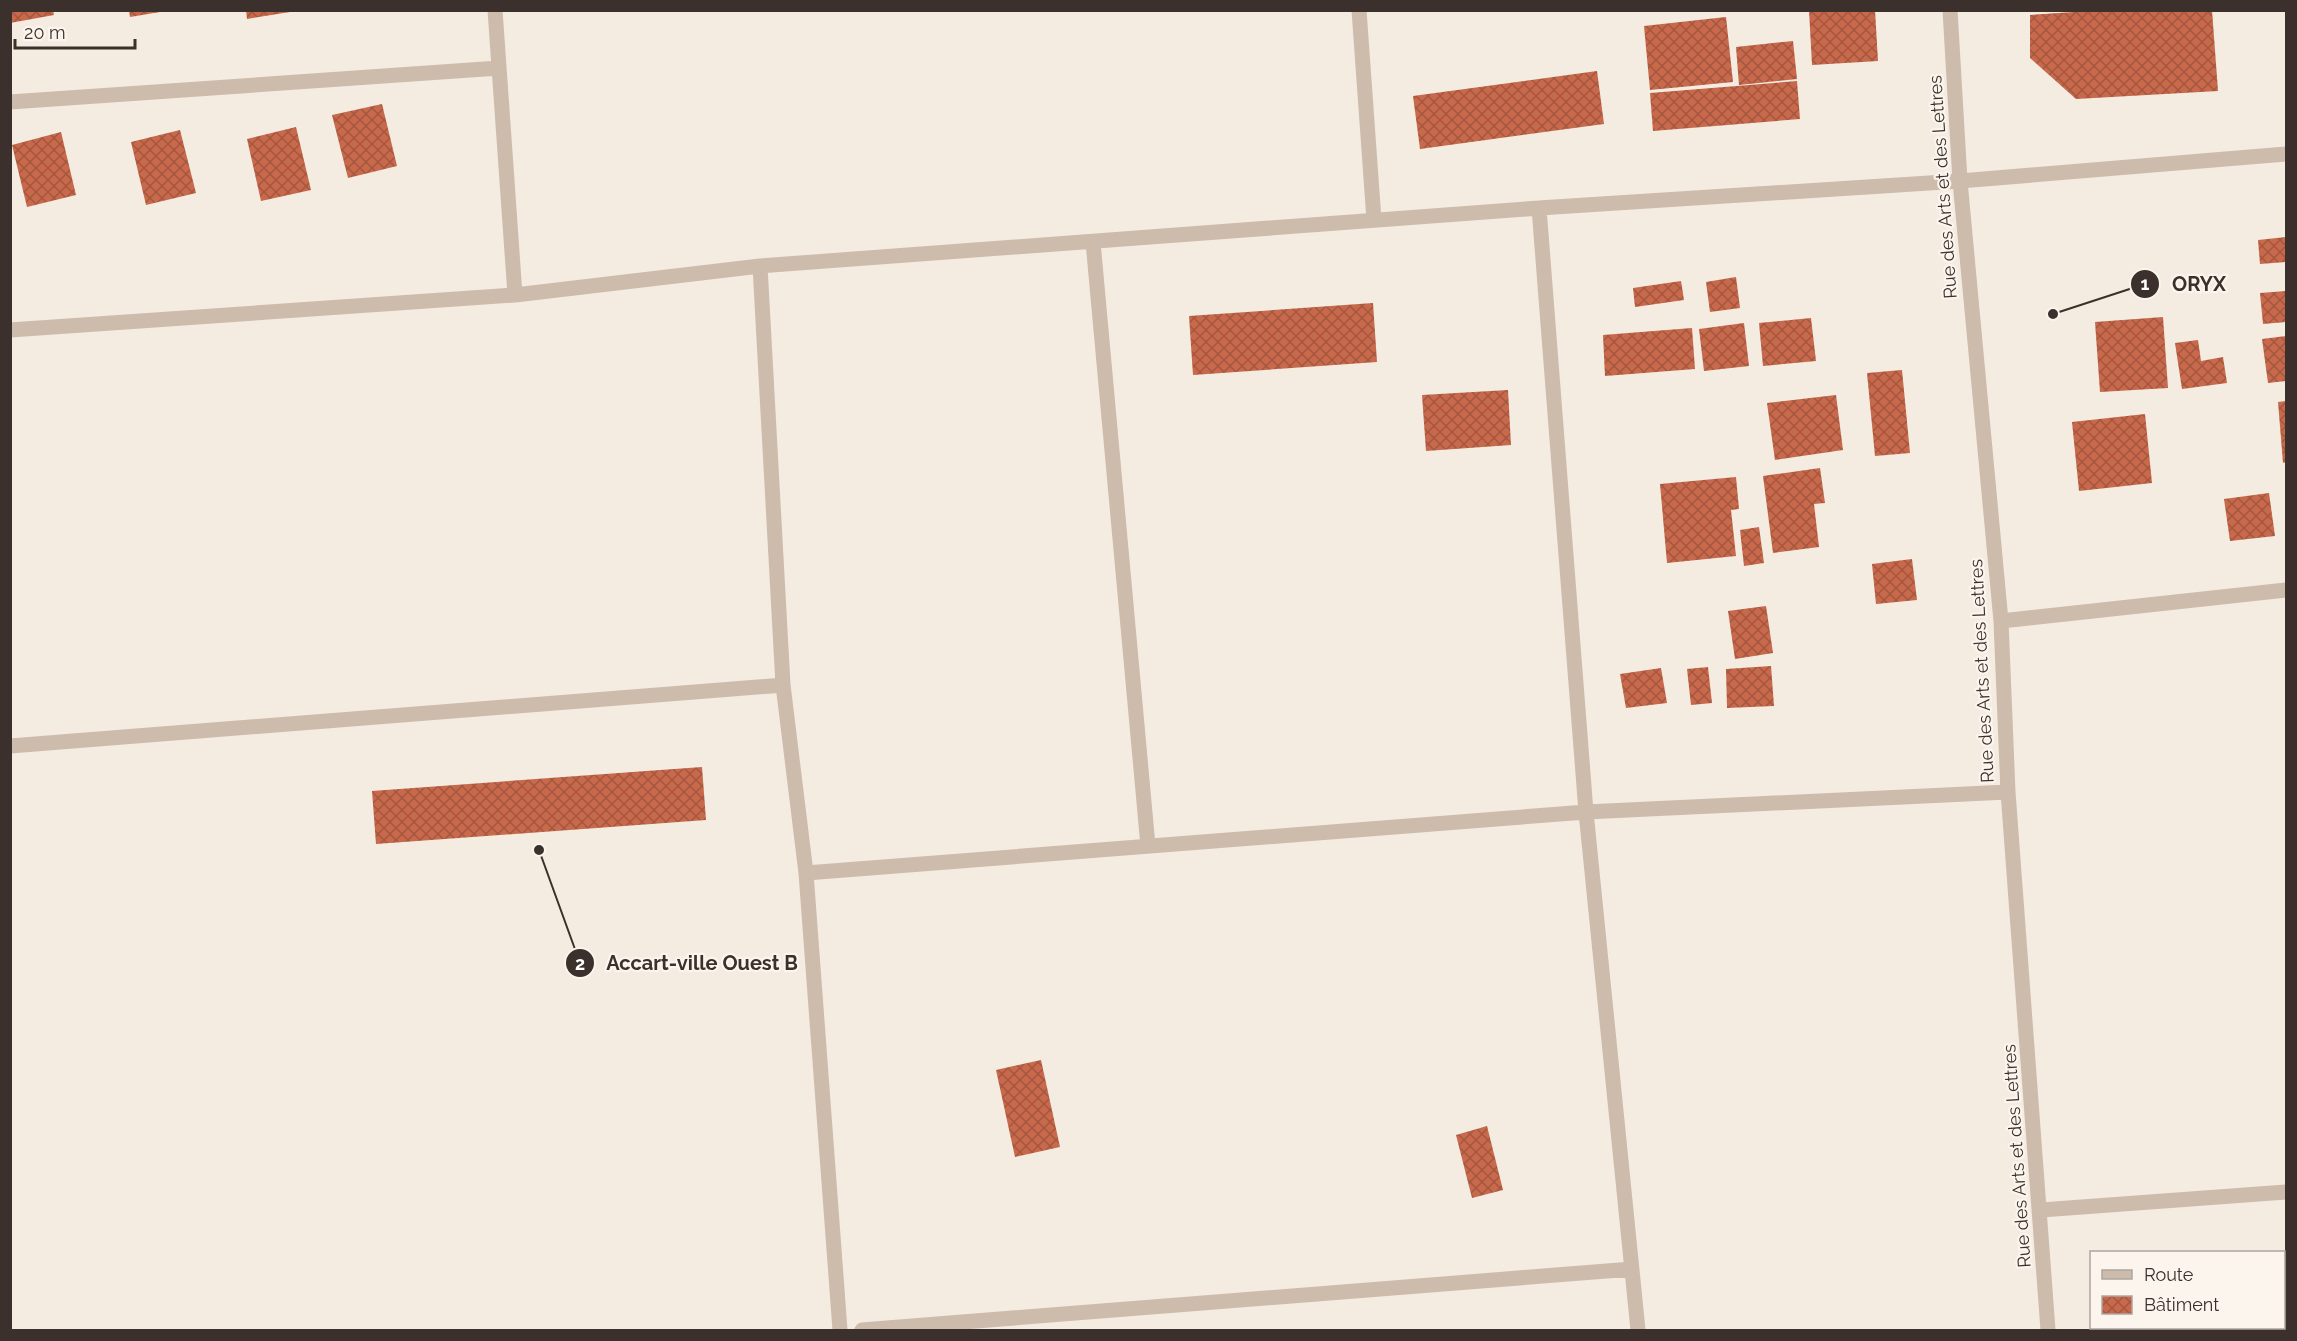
<svg xmlns="http://www.w3.org/2000/svg" width="2297" height="1341" viewBox="0 0 2297 1341" font-family="Raleway,sans-serif">
  <style>
    .building { fill: url(#building-cross-hatch) }
    .lines { fill: none; stroke-linecap: round; stroke-linejoin: round }
    .street { stroke: #cdbbac; stroke-width: 15 }
    .labels { text-anchor: middle; stroke-width: 4.5; stroke-linejoin: round; paint-order: stroke }
    .street-label { font-size: 18px; fill: #3b302b; stroke: #fbf5ee }
    .leader { fill: none; stroke: #3b302b; stroke-width: 2 }
    .callout-dot { fill: #3b302b; stroke: #fbf5ee; stroke-width: 2 }
    .mark-label { font-size: 18px; text-anchor: middle; font-weight: bold; fill: #fff }
    .callout-label { font-size: 20px; text-anchor: middle; font-weight: bold; fill: #3b302b; stroke: #fbf5ee; stroke-width: 4.5; stroke-linejoin: round; paint-order: stroke }
  </style>
  <defs>
    <pattern id="building-cross-hatch" width="8" height="8" patternUnits="userSpaceOnUse" patternTransform="scale(1.5)"><rect width="8" height="8" fill="#c8694b"/><path d="M0 0l8 8M0 8l8-8" fill="none" stroke="#a4573f"/></pattern>
  </defs>
  <rect width="100%" height="100%" fill="#f4ebe1"/>
  <path class="building" d="M 10,10 L 53,10 L 54,15 L 10,23 Z
    M 129,10 L 159,10 L 160,12 L 130,17 Z
    M 246,10 L 290,10 L 290,12 L 247,19 Z
    M 1809,10 L 1875,10 L 1878,61 L 1812,65 Z
    M 2104,10 L 2212,10 L 2218,91 L 2076,99 L 2030,58 L 2030,15 Z
    M 1726,17 L 1733,82 L 1650,90 L 1644,26 Z
    M 1793,41 L 1797,79 L 1739,85 L 1736,47 Z
    M 1597,71 L 1604,124 L 1420,149 L 1413,96 Z
    M 1797,81 L 1800,119 L 1653,131 L 1650,93 Z
    M 382,104 L 397,166 L 348,178 L 332,115 Z
    M 296,127 L 311,190 L 261,201 L 247,139 Z
    M 180,130 L 196,193 L 146,205 L 131,142 Z
    M 61,132 L 76,195 L 27,207 L 12,145 Z
    M 2286,237 L 2286,262 L 2260,264 L 2258,240 Z
    M 1736,277 L 1740,308 L 1710,312 L 1706,282 Z
    M 1681,281 L 1684,300 L 1635,307 L 1633,288 Z
    M 2286,291 L 2286,322 L 2263,324 L 2260,293 Z
    M 1373,303 L 1377,362 L 1193,375 L 1189,316 Z
    M 2163,317 L 2168,388 L 2100,392 L 2095,322 Z
    M 1811,318 L 1816,361 L 1763,366 L 1759,323 Z
    M 1744,323 L 1749,366 L 1704,371 L 1699,329 Z
    M 1692,328 L 1695,369 L 1605,376 L 1603,335 Z
    M 2286,336 L 2286,381 L 2268,383 L 2262,339 Z
    M 2198,340 L 2201,361 L 2223,357 L 2227,383 L 2182,389 L 2175,343 Z
    M 1902,370 L 1910,453 L 1875,456 L 1867,373 Z
    M 1508,390 L 1511,445 L 1426,451 L 1422,395 Z
    M 1836,395 L 1843,450 L 1775,460 L 1767,403 Z
    M 2286,401 L 2286,462 L 2283,463 L 2278,402 Z
    M 2145,414 L 2152,483 L 2079,491 L 2072,422 Z
    M 1820,468 L 1825,503 L 1814,504 L 1819,547 L 1773,553 L 1763,476 Z
    M 1736,477 L 1739,509 L 1731,510 L 1736,556 L 1667,563 L 1660,484 Z
    M 2269,493 L 2275,536 L 2230,541 L 2224,499 Z
    M 1759,527 L 1764,563 L 1744,566 L 1740,530 Z
    M 1912,559 L 1917,600 L 1876,604 L 1872,564 Z
    M 1766,606 L 1773,653 L 1735,659 L 1728,611 Z
    M 1771,666 L 1774,706 L 1727,708 L 1726,669 Z
    M 1708,667 L 1712,703 L 1691,705 L 1687,669 Z
    M 1661,668 L 1667,703 L 1626,708 L 1620,674 Z
    M 702,767 L 706,820 L 376,844 L 372,791 Z
    M 1041,1060 L 1060,1147 L 1015,1157 L 996,1070 Z
    M 1487,1126 L 1503,1190 L 1472,1198 L 1456,1135 Z"/>
  <g class="lines">
    <path class="street" d="M 495,10 L 515,295
      M 1359,10 L 1374,220
      M 1950,10 L 1960,181 L 2001,621 L 2008,792 L 2048,1330
      M 10,102 L 499,68
      M 1539,208 L 1586,812 L 1638,1330
      M 1093,242 L 1148,846
      M 760,266 L 783,685 L 806,873 L 840,1330
      M 10,330 L 515,295 L 760,266 L 1539,208 L 1960,181 L 2286,154
      M 2001,621 L 2286,590
      M 10,746 L 783,685
      M 806,873 L 1586,812 L 2008,792
      M 2041,1210 L 2286,1192
      M 862,1330 L 1632,1269"/>
  </g>
  <g class="labels">
    <g class="street-label">
      <text transform="translate(1943 187) rotate(-94)" y="6">Rue des Arts et des Lettres</text>
      <text transform="translate(1982 671) rotate(-93)" y="6">Rue des Arts et des Lettres</text>
      <text transform="translate(2017 1156) rotate(-94)" y="6">Rue des Arts et des Lettres</text>
    </g>
  </g>
  <path class="leader" d="M2053 314L2145 284M539 850L580 963"/>
  <g class="callout-dot">
    <circle cx="2053" cy="314" r="6"/>
    <circle cx="539" cy="850" r="6"/>
    <circle cx="2145" cy="284" r="15"/>
    <circle cx="580" cy="963" r="15"/>
  </g>
  <g class="mark-label">
    <text x="2145" y="290">1</text>
    <text x="580" y="970">2</text>
  </g>
  <g class="callout-label">
    <text x="2199" y="291">ORYX</text>
    <text x="702" y="970">Accart-ville Ouest B</text>
  </g>
  <rect width="2297" height="1341" fill="none" stroke="#3b302b" stroke-width="24"/>
  <rect x="2090" y="1251" width="195" height="78" fill="#fbf5ee" stroke="#aea6a0" stroke-width="1.5"/>
  <rect x="2102" y="1270" width="30" height="9" fill="#cdbbac" stroke="#aea6a0" stroke-width="1.5"/>
  <text x="2144" y="1281" font-size="18" fill="#3b302b">Route</text>
  <rect x="2102" y="1296" width="30" height="18" fill="url(#building-cross-hatch)" stroke="#aea6a0" stroke-width="1.5"/>
  <text x="2144" y="1311" font-size="18" fill="#3b302b">Bâtiment</text>
  <path d="M15 39v9h120v-9" fill="none" stroke="#3b302b" stroke-width="3"/>
  <text x="24" y="39" font-size="18" fill="#3b302b" stroke="#fbf5ee" stroke-width="4.5" paint-order="stroke">20 m</text>
</svg>
